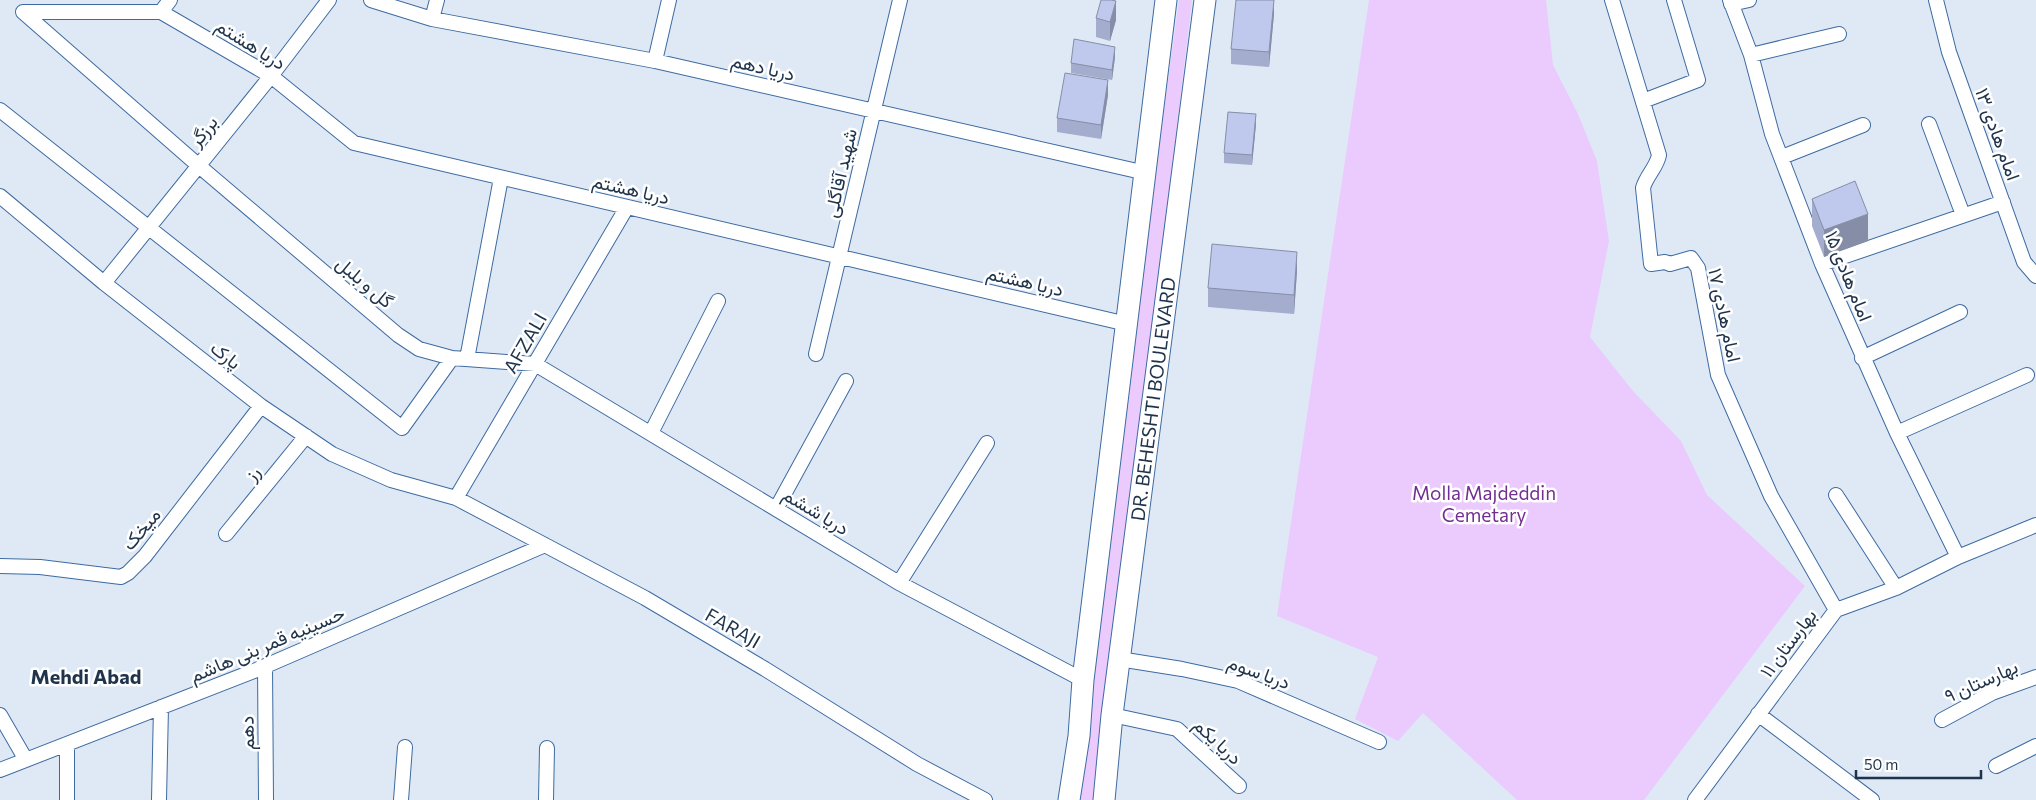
<svg xmlns="http://www.w3.org/2000/svg" width="2036" height="800" viewBox="0 0 2036 800" font-family="Commissioner,Vazirmatn,sans-serif">
  <style>
    .green { fill: #ebcafd }
    .lines { fill: none; stroke-linecap: round; stroke-linejoin: round }
    .street-casing { stroke: #3d6ba1; stroke-width: 16 }
    .primary-casing { stroke: #3d6ba1; stroke-width: 23 }
    .street { stroke: #fff; stroke-width: 14 }
    .primary { stroke: #fff; stroke-width: 21 }
    .wall { fill: #a4adcd }
    .shaded-wall { fill: #868da7 }
    .building { fill: #bfc9ee; stroke: #868da7 }
    .labels { text-anchor: middle; stroke-width: 5; stroke-linejoin: round; paint-order: stroke }
    .street-label { font-size: 19px; fill: #1f334b; stroke: #fff }
    .park-label { font-size: 19px; fill: #732e91; stroke: #fff }
    .neighbourhood-label { font-size: 20px; font-weight: bold; fill: #1f334b; stroke: #fff }
  </style>
  <rect width="100%" height="100%" fill="#dfe9f6"/>
  <path class="green" d="M 1179,0 L 1192,0 L 1096,800 L 1077,800 L 1079,736 Z
    M 1369,0 L 1546,0 L 1553,65 L 1578,114 L 1597,161 L 1609,241 L 1590,337 L 1633,391 L 1681,441 L 1707,495 L 1805,586 L 1644,800 L 1517,800 L 1423,713 L 1398,741 L 1355,719 L 1378,657 L 1277,616 Z"/>
  <g class="lines">
    <g class="street-casing">
      <path id="street" d="M 371,0 L 432,19 L 655,61 L 1146,173
        M 1612,0 L 1659,155 C 1657,167 1646,176 1643,188 L 1651,264 L 1665,262 L 1670,264 L 1691,258 L 1698,268 L 1718,375 L 1771,496 L 1836,610
        M 1730,0 L 1751,55 L 1772,134 L 1822,264 L 1897,433 L 1958,557
        M 1936,0 L 1949,52 L 2024,262 L 2036,276
        M 1731,4 L 1749,0
        M 23,12 L 199,166 L 398,335 L 419,349 L 452,358 L 535,364 L 899,583 L 1083,680
        M 23,12 L 161,12
        M 161,12 L 271,76 L 354,143 L 1127,324
        M 161,12 L 170,0
        M 432,19 L 437,0
        M 1751,55 L 1839,34
        M 655,61 L 669,0
        M 1643,101 L 1698,80 L 1674,0
        M 0,110 L 402,428 L 452,358
        M 1929,124 L 1963,215
        M 1782,157 L 1863,125
        M 0,196 L 104,283 L 261,406 L 332,454 L 391,480 L 456,498 L 645,598 L 765,669 L 917,764 L 985,800
        M 1822,264 L 2003,202
        M 104,283 L 271,76 L 329,0
        M 816,354 L 900,0
        M 1862,358 L 1960,312
        M 467,359 L 501,178
        M 651,433 L 718,301
        M 1897,433 L 2027,375
        M 1836,495 L 1896,588
        M 456,498 L 627,207
        M 776,509 L 846,381
        M 226,534 L 306,436
        M 0,566 L 40,567 L 121,577 L 128,573 L 145,556 L 261,406
        M 899,583 L 987,443
        M 1119,659 L 1182,669 L 1238,681 L 1379,742
        M 265,666 L 266,800
        M 1758,714 L 1872,800
        M 0,715 L 26,760
        M 1112,715 L 1177,729 L 1239,786
        M 1942,720 L 1992,693 L 2036,677
        M 67,744 L 67,800
        M 1996,766 L 2036,746
        M 0,770 L 254,671 L 545,545
        M 159,800 L 161,707
        M 401,800 L 405,747
        M 546,800 L 547,748
        M 1695,800 L 1836,610 L 1896,588 L 1958,557 L 2036,525"/>
    </g>
    <g class="primary-casing">
      <g id="primary">
        <path d="M 1069,800 L 1079,736 L 1083,680 L 1166,0"/>
        <path id="s1" d="M 1104,800 L 1112,715 L 1205,0"/>
      </g>
    </g>
    <use href="#street" class="street"/>
    <use href="#primary" class="primary"/>
  </g>
  <path class="wall" d="M 1274,14 L 1269,67 L 1231,64 L 1231,49 Z
    M 1096,18 L 1116,20 L 1110,41 L 1096,37 Z
    M 1115,57 L 1112,80 L 1071,73 L 1071,63 Z
    M 1108,95 L 1101,139 L 1057,132 L 1057,118 Z
    M 1256,124 L 1252,165 L 1224,163 L 1224,153 Z
    M 1812,199 L 1868,241 L 1824,257 L 1812,226 Z
    M 1297,271 L 1294,314 L 1208,307 L 1208,288 Z"/>
  <path class="shaded-wall" d="M 1274,0 L 1274,14 L 1269,67 L 1269,52 Z
    M 1116,1 L 1116,20 L 1110,41 L 1110,22 Z
    M 1115,47 L 1115,57 L 1112,80 L 1112,70 Z
    M 1108,80 L 1108,95 L 1101,139 L 1101,125 Z
    M 1256,114 L 1256,124 L 1252,165 L 1252,155 Z
    M 1868,214 L 1868,241 L 1824,257 L 1824,230 Z
    M 1297,252 L 1297,271 L 1294,314 L 1294,295 Z"/>
  <path class="building" d="M 1101,0 L 1111,0 L 1116,1 L 1110,22 L 1096,18 Z
    M 1236,0 L 1274,0 L 1269,52 L 1231,49 Z
    M 1074,39 L 1115,47 L 1112,70 L 1071,63 Z
    M 1065,73 L 1108,80 L 1101,125 L 1057,118 Z
    M 1228,112 L 1256,114 L 1252,155 L 1224,153 Z
    M 1855,181 L 1868,214 L 1824,230 L 1812,199 Z
    M 1212,244 L 1297,252 L 1294,295 L 1208,288 Z"/>
  <g class="labels">
    <g class="street-label">
      <text transform="translate(251 44) rotate(32)" y="7">دریا هشتم</text>
      <text transform="translate(763 67) rotate(13)" y="7">دریا دهم</text>
      <text transform="translate(203 131) rotate(-51)" y="7">برزگر</text>
      <text transform="translate(1998 134) rotate(70)" y="7">امام هادی ١٣</text>
      <text transform="translate(840 173) rotate(-77)" y="7">شهید آقاگلی</text>
      <text transform="translate(631 189) rotate(13)" y="7">دریا هشتم</text>
      <text transform="translate(1849 276) rotate(68)" y="7">امام هادی ۱۵</text>
      <text transform="translate(1025 281) rotate(13)" y="7">دریا هشتم</text>
      <text transform="translate(365 282) rotate(40)" y="7">گل و بلبل</text>
      <text transform="translate(1725 315) rotate(78)" y="7">امام هادی ۱۷</text>
      <text transform="translate(525 343) rotate(-60)" y="7">AFZALI</text>
      <text transform="translate(226 355) rotate(38)" y="7">پارک</text>
      <text dy="7" stroke="none"><textPath href="#s1" startOffset="404">DR. BEHESHTI BOULEVARD</textPath></text>
      <text transform="translate(252 473) rotate(-51)" y="7">رز</text>
      <text transform="translate(816 511) rotate(31)" y="7">دریا ششم</text>
      <text transform="translate(141 529) rotate(-50)" y="7">میخک</text>
      <text transform="translate(733 628) rotate(30)" y="7">FARAJI</text>
      <text transform="translate(1788 643) rotate(-53)" y="7">بهارستان ۱۱</text>
      <text transform="translate(267 644) rotate(-23)" y="7">حسینیه قمر بنی هاشم</text>
      <text transform="translate(1259 672) rotate(20)" y="7">دریا سوم</text>
      <text transform="translate(1981 681) rotate(-24)" y="7">بهارستان ٩</text>
      <text transform="translate(247 733) rotate(-91)" y="7">دهم</text>
      <text transform="translate(1218 741) rotate(43)" y="7">دریا یکم</text>
    </g>
    <g class="park-label">
      <text x="1484" y="500">Molla Majdeddin<tspan x="1484" dy="22">Cemetary</tspan></text>
    </g>
    <g class="neighbourhood-label">
      <text x="86" y="684">Mehdi Abad</text>
    </g>
  </g>
  <path d="M1856 770v8h125v-8" fill="none" stroke="#1f334b" stroke-width="2.5"/>
  <text x="1864" y="770" font-size="15" fill="#1f334b" stroke="#ffffff" stroke-width="4" paint-order="stroke">50 m</text>
</svg>
